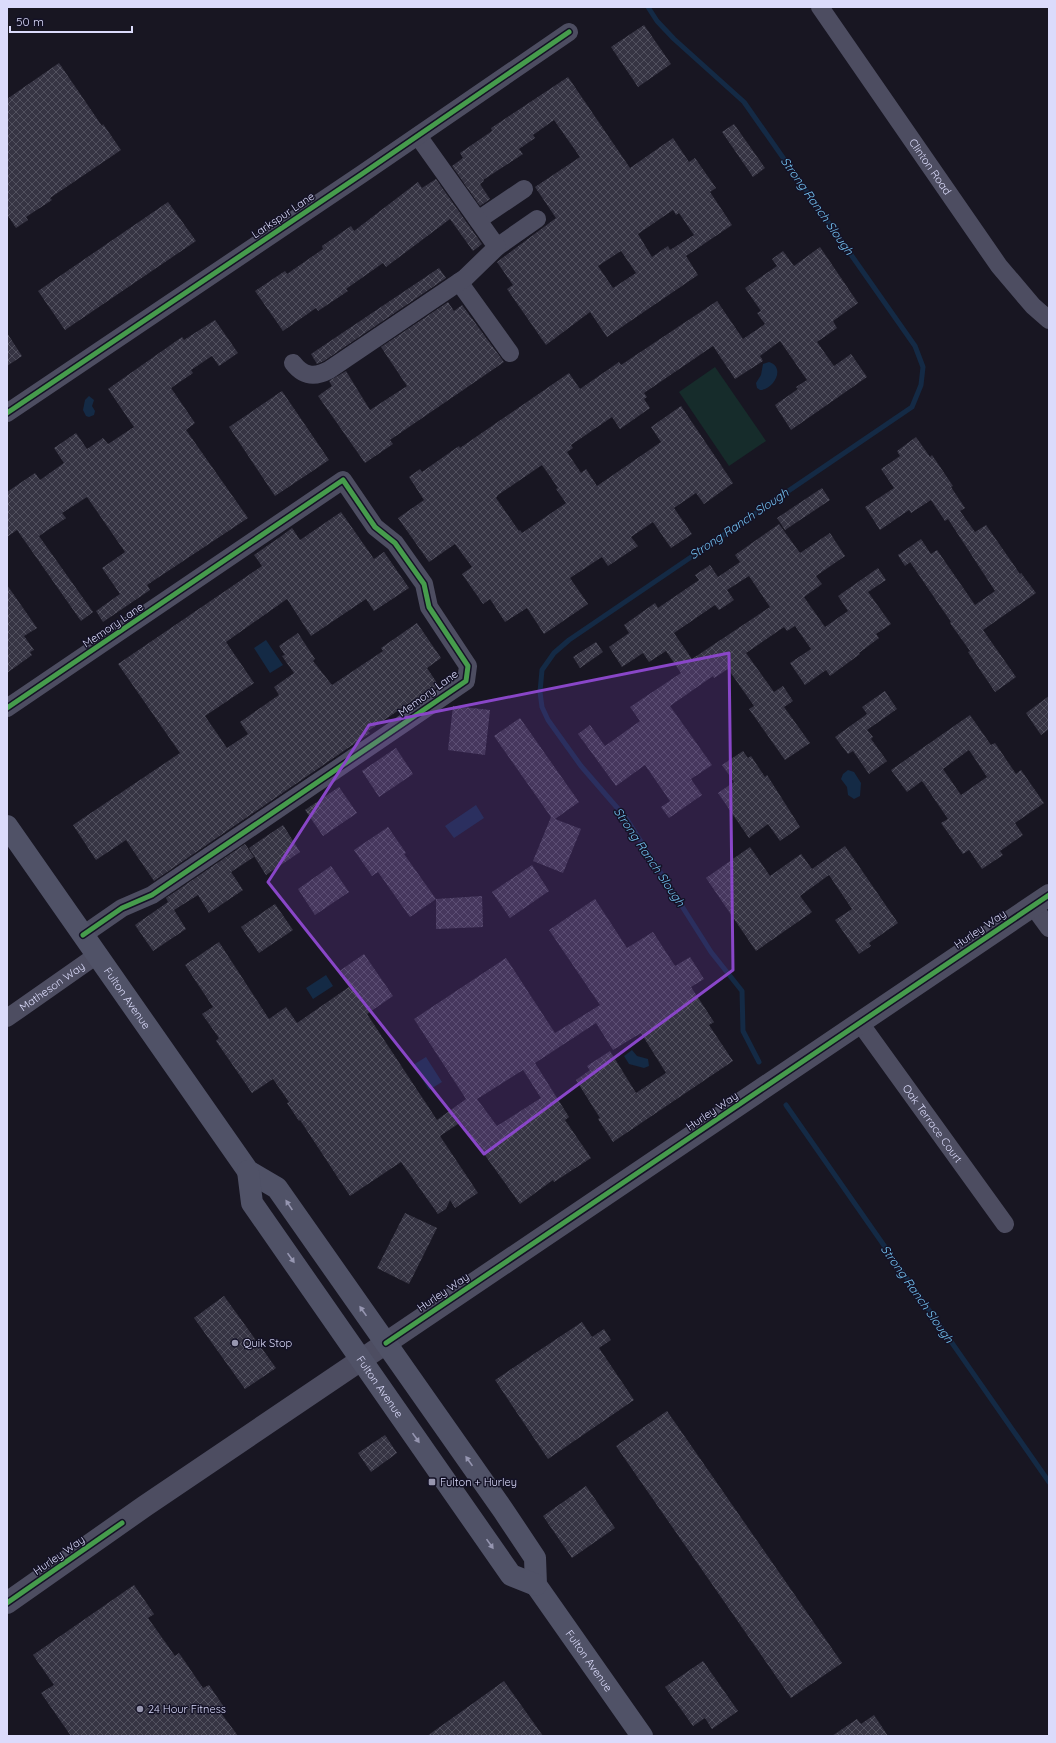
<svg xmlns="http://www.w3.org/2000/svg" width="1056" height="1743" viewBox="0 0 1056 1743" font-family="Quicksand,sans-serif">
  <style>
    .green { fill: #162c2b }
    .water { fill: #142a45 }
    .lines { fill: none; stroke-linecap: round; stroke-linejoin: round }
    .stream { stroke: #142a45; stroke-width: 5 }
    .building { fill: url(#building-cross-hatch); fill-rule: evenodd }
    .minor { stroke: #4d4d61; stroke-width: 18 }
    .tertiary { stroke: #4d4d61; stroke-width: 22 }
    .secondary { stroke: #505267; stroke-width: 22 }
    .cycleway-casing { stroke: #141226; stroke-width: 8 }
    .cycleway { stroke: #469c4c; stroke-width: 5 }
    .oneway { fill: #9696b1 }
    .marked { fill: #8946c8; fill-opacity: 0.2; stroke: #8946c8; stroke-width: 3; stroke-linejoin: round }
    .poi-dot { fill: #9796af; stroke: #141226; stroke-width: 1.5 }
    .labels { text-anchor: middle; stroke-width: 3; stroke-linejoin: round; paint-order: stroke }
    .street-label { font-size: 11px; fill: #dbdbfb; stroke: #141226 }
    .poi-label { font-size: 11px; fill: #dbdbfb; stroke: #141226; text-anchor: start }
    .water-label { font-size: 12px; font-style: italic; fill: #73c2f1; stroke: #141226 }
  </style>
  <defs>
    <pattern id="building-cross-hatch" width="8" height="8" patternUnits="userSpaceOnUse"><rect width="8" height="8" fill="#363443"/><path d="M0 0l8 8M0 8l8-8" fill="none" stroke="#52515f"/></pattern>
  </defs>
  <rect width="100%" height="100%" fill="#181622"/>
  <path class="green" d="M 715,367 L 766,441 L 729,466 L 679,392 Z"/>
  <path class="water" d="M 769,362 C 786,367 774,390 760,390 L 757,388 L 756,383 L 761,375 L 763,364 Z
    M 89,396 L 94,400 L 92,406 L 95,411 L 94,415 L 89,417 L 86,416 L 83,410 L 85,400 Z
    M 266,640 L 283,665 L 270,673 L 254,648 Z
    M 848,770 L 854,772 L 861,783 L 860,796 L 854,799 L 848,795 L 847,787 L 841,779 L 843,774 Z
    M 476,805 L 484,818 L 454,838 L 445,826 Z
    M 326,975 L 333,986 L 313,999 L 306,988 Z
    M 632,1050 L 637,1056 L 648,1059 L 649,1066 L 644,1068 L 629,1064 L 624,1056 Z
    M 426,1057 L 442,1082 L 429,1090 L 413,1065 Z"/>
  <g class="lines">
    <path class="stream" d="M 648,7 L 657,21 L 674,39 L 744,102 L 915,346 L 923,367 L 921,385 L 912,407 L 569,640 L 554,653 L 542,670 L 540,692 L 542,707 L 548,720 L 581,766 L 626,818 L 711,952 L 742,991 L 743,1031 L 759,1062
      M 786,1105 L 1049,1482"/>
  </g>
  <path class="building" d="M 644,25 L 671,64 L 638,87 L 611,47 Z
    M 59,63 L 102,126 L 103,124 L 121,150 L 50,198 L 52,200 L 26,217 L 28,220 L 16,228 L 7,214 L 7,99 Z
    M 568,77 L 630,168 L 673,138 L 689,162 L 695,158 L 716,188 L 710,192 L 732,225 L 686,256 L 698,275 L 607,337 L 590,312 L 546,345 L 507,289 L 513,285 L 497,262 L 556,218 L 535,187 L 580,157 L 554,120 L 533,135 L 535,138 L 519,149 L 523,154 L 483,180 L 484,181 L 480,184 L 490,199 L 480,206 L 452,166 L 463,158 L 460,153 L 492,131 L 491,128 ZM 673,210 L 676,215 L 679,213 L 694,235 L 670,250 L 668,246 L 652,257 L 638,234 ZM 621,251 L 636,273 L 613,288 L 598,266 Z
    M 734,124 L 765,168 L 753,177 L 722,132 Z
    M 436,179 L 482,244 L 473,251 L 450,219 L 386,267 L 383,263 L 346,289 L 348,291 L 318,311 L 316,308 L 283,331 L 255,291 L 285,271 L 287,274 L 323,249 L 322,246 L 351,226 L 354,231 L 418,182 L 422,188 Z
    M 168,202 L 196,241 L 65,330 L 38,291 Z
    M 820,247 L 858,303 L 833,321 L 837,328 L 817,342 L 834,366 L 851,354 L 867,377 L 791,430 L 775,405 L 798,389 L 796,387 L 807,380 L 780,341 L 760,356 L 763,361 L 735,379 L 713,346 L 644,393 L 647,397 L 644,399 L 650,408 L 620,429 L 612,417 L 571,445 L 573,448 L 567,452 L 581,473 L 586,469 L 597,486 L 661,442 L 651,427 L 681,406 L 733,483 L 704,504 L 696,493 L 674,508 L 692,534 L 671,548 L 653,522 L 631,537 L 638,546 L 608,566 L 602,557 L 570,578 L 588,604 L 544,634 L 527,608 L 505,622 L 490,599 L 483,604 L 462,574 L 472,567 L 455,544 L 429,562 L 398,518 L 424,500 L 409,477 L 420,469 L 422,472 L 459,446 L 460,448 L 569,373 L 580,389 L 619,362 L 621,365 L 717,301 L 743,339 L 765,324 L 757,313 L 761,311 L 745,288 L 777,266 L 772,259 L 783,251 L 794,266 ZM 542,465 L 558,488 L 556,489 L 566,503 L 522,533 L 520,530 L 519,531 L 496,498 L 498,495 Z
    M 439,268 L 446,278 L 324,361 L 317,364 L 311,354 Z
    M 448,302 L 454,311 L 462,305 L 504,362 L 390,440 L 393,444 L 365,463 L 318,396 L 332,386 L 329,381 L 346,371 L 370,410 L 407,386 L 381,347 Z
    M 215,320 L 238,353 L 219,366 L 212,356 L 191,370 L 193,373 L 171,388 L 195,423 L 186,430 L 248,518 L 147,585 L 150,590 L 103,622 L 96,611 L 120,594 L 102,568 L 125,552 L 87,497 L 62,513 L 66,518 L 39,536 L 93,612 L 81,621 L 17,530 L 7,537 L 7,492 L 35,473 L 40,480 L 64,463 L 54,448 L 76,433 L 87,449 L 103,438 L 108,444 L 134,427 L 108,389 L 182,337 L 184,340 Z
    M 7,333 L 22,356 L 7,366 Z
    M 282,391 L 329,460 L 275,496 L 229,427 Z
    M 916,437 L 930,457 L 932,455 L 953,486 L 951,487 L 965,508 L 960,511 L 975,532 L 986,525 L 1020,574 L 1021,573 L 1036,593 L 983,630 L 1016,677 L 995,692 L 968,652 L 970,651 L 950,623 L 951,622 L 910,562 L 905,566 L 898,555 L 921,539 L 931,554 L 937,550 L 975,605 L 995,591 L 948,519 L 945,521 L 931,500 L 911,513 L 909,510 L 880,530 L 865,507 L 894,488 L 881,469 L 900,456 L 897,451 Z
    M 822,488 L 830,500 L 785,530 L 777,518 Z
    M 341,512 L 374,559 L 384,552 L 409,588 L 374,611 L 366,599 L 311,636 L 287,599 L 226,642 L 254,683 L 205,716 L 227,748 L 248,734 L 240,722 L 279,695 L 274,687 L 294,673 L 282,656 L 285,655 L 279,646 L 298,633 L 315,659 L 313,661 L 332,685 L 383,651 L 381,648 L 417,623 L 441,658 L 427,668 L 439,686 L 417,702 L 415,699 L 368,731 L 370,733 L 154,881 L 126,840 L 96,860 L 73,825 L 180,753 L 118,664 L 262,566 L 254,555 L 280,537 L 292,528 L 300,540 Z
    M 779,524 L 800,553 L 830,533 L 845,556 L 816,576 L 822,584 L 804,597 L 825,627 L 848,611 L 838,596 L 878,568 L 886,580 L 868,592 L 891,624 L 876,634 L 879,638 L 859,653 L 860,654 L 830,676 L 826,670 L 805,685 L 790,663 L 811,649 L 795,626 L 787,631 L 784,627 L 746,653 L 774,692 L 783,686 L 793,701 L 784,707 L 810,743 L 785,760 L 749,709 L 754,706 L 728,669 L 714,678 L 713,676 L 670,706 L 712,765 L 691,779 L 702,795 L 669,818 L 661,807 L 670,801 L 645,765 L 616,786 L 578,734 L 590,725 L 605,746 L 640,721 L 630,707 L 681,673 L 666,651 L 649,662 L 643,653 L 622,667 L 609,647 L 629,633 L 624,625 L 655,603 L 658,608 L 699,580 L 695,575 L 710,565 L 718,577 L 740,562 L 735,555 ZM 749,576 L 770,607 L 692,659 L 674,633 L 715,605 L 719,610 L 734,600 L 727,590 Z
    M 7,585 L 37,628 L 24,636 L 34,650 L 30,652 L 32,655 L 7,673 Z
    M 596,642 L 603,652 L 580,668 L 573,657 Z
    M 885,691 L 897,709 L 867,730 L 873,737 L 871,739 L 887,761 L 869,774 L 853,751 L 848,754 L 835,737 L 867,714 L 862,707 Z
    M 1049,696 L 1049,729 L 1041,735 L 1026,713 Z
    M 453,706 L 490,710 L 485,755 L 448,750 Z
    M 970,715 L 991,745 L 995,743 L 1016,774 L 1021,770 L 1044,803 L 1015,823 L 1023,835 L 1000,851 L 1003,855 L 982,869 L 969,850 L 963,854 L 941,823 L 948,819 L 922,781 L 907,792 L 891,770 ZM 969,750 L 987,777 L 961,795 L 943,769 Z
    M 520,718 L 579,802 L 555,819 L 581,829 L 563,873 L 533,861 L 551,817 L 494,736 Z
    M 396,748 L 413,774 L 379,797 L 362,771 Z
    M 743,751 L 748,758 L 751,756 L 765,777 L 767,775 L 800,827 L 780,841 L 768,824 L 749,838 L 718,793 L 734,782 L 722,765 Z
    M 339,787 L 357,813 L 323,836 L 305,810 Z
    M 283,825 L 300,852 L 266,875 L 249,848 Z
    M 388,827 L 406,853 L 404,854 L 436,899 L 482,896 L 483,927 L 436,929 L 436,899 L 410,917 L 378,872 L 372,876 L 354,850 Z
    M 245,844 L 254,857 L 231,872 L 243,890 L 209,913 L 198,895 L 174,910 L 186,929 L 153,951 L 135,925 L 168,902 L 166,898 Z
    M 845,846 L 898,923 L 869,943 L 871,946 L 859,954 L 835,920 L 852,909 L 829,875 L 800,896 L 812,912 L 756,951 L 706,878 L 750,847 L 770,876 L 801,854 L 812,869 Z
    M 532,865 L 549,891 L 510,918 L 492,892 Z
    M 331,866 L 349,892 L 315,915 L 298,889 Z
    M 595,899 L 627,948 L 653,932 L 675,966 L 690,957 L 704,979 L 691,987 L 714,1022 L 709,1025 L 733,1061 L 613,1142 L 598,1119 L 600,1118 L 576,1080 L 590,1070 L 587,1066 L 610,1051 L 636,1093 L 666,1073 L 641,1033 L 613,1050 L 596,1023 L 535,1063 L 569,1117 L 565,1120 L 591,1158 L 554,1182 L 553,1180 L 520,1204 L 461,1122 L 440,1136 L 478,1193 L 455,1208 L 450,1200 L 446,1209 L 438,1214 L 401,1162 L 350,1196 L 300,1120 L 299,1121 L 287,1103 L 289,1102 L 273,1079 L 252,1093 L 216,1041 L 219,1038 L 202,1014 L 213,1007 L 185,965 L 219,942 L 269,1019 L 286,1007 L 297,1023 L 349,987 L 338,972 L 364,954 L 393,996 L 367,1014 L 437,1120 L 466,1099 L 414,1019 L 506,958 L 555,1033 L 600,1005 L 549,930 ZM 523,1070 L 541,1098 L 497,1126 L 477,1099 Z
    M 275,904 L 293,930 L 259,953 L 241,927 Z
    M 405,1213 L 437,1228 L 409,1284 L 377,1268 Z
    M 224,1296 L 276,1368 L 245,1389 L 194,1318 Z
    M 582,1322 L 592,1337 L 604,1329 L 611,1340 L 599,1348 L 634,1400 L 548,1459 L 495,1380 Z
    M 667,1411 L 842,1663 L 791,1698 L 616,1446 Z
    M 385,1435 L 397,1453 L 371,1472 L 358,1453 Z
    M 586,1486 L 615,1528 L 572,1558 L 543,1516 Z
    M 134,1585 L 154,1614 L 148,1618 L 175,1656 L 179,1653 L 203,1688 L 209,1685 L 226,1710 L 221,1713 L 238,1736 L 71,1736 L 41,1693 L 54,1685 L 33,1655 Z
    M 703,1661 L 738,1711 L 712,1729 L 705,1718 L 693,1726 L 665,1687 Z
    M 504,1681 L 543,1736 L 427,1736 L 465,1709 Z
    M 874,1715 L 888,1736 L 832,1736 L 857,1719 L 861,1724 Z"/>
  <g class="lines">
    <g class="minor">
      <path id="s1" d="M 820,7 L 999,266 L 1033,306 L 1049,320"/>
      <path d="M 478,220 L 524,189"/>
      <path d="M 497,247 L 537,219"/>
      <path d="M 459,282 L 510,353"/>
      <path d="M 293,363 C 303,376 314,378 329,370 L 465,278 L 497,247 L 418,136"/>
      <path d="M 7,413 L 362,174 L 569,32"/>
      <path d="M 7,708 L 343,480 L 375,527 L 395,543 L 424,584 L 429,607 L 468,666 L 466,681 L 152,895 L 122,908 L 83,935"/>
      <path d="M 1033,906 L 1049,928"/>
      <path id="s2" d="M 7,1018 L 97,955"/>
      <path id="s3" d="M 860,1023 L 1005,1224"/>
    </g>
    <path class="tertiary" d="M 7,1603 L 145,1506 L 1049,895"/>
    <g class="secondary">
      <path id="s4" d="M 7,826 L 248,1171 L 277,1188 L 503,1510 L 535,1558 L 536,1585 L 642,1736"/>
      <path id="s5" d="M 248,1171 L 252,1203 L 511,1575 L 536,1585"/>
    </g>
    <g class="cycleway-casing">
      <path id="cycleway" d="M 7,413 L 362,174 L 569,32
        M 7,708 L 343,480 L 375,527 L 395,543 L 424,584 L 429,607 L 468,666 L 466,681 L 152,895 L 122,908 L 83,935
        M 386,1343 L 1049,895
        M 7,1603 L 122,1523"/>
    </g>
    <use href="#cycleway" class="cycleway"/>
  </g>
  <defs><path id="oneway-solid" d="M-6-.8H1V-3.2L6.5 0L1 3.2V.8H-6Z"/></defs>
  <g class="oneway">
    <use href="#oneway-solid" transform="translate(289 1205) rotate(-124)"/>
    <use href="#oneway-solid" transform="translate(291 1258) rotate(55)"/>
    <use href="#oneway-solid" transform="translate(363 1311) rotate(-125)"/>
    <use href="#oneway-solid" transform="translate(416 1438) rotate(55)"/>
    <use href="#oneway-solid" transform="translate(469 1461) rotate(-125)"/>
    <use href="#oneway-solid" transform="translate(490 1544) rotate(55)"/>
  </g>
  <path class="marked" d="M 729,653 L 733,970 L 484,1154 L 268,882 L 369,725 Z"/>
  <g class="poi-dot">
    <circle cx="235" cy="1343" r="4"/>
    <rect x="428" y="1478" width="8" height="8" rx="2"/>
    <circle cx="140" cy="1709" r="4"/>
  </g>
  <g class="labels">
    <g class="street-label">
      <text dy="4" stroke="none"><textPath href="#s1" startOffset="194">Clinton Road</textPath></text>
      <text transform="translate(283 215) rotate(-34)" y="4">Larkspur Lane</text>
      <text transform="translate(113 625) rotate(-34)" y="4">Memory Lane</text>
      <text transform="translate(428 693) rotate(-36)" y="4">Memory Lane</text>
      <text transform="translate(980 929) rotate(-34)" y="4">Hurley Way</text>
      <text dy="4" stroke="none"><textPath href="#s2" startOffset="55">Matheson Way</textPath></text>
      <text dy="4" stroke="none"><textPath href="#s4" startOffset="210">Fulton Avenue</textPath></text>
      <text transform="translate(712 1111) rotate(-34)" y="4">Hurley Way</text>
      <text dy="4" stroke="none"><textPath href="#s3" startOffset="124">Oak Terrace Court</textPath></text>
      <text transform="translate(443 1292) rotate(-34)" y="4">Hurley Way</text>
      <text dy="4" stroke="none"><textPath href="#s5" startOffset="256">Fulton Avenue</textPath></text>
      <text transform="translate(59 1555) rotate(-35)" y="4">Hurley Way</text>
      <text dy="4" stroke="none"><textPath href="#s4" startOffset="1025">Fulton Avenue</textPath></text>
    </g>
    <g class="poi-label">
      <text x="243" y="1347">Quik Stop</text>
      <text x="440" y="1486">Fulton + Hurley</text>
      <text x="148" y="1713">24 Hour Fitness</text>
    </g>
    <g class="water-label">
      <text transform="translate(817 206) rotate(55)" y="4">Strong Ranch Slough</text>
      <text transform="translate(739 524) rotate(-34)" y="4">Strong Ranch Slough</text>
      <text transform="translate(649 857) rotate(56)" y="4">Strong Ranch Slough</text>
      <text transform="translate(917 1294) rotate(55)" y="4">Strong Ranch Slough</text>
    </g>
  </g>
  <rect width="1056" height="1743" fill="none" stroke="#dbdbfb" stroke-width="16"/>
  <path d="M10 26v6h122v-6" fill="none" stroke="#dbdbfb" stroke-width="2"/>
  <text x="16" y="26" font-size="12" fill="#dbdbfb" stroke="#141226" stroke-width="3" paint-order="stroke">50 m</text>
</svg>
